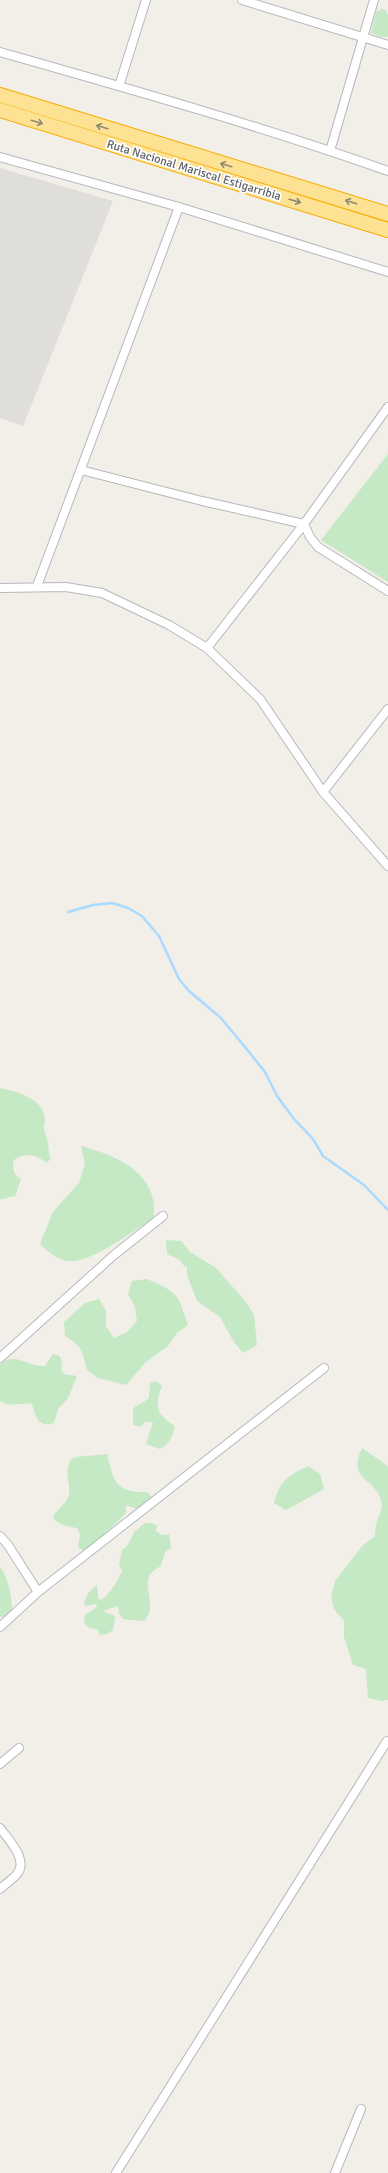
<svg xmlns="http://www.w3.org/2000/svg" width="388" height="2173" viewBox="0 0 388 2173" font-family="Signika,sans-serif">
  <style>
    .industrial { fill: #e0deda }
    .green { fill: #c5e8c5 }
    .lines { fill: none; stroke-linecap: round; stroke-linejoin: round }
    .stream { stroke: #aadaff; stroke-width: 2.5 }
    .street-casing { stroke: #b5b8bc; stroke-width: 10 }
    .highway-casing { stroke: #f9ab00; stroke-width: 16 }
    .street { stroke: #fff; stroke-width: 8 }
    .highway { stroke: #fde293; stroke-width: 14 }
    .oneway { stroke: #8e8975 }
    .labels { text-anchor: middle; stroke-width: 3.5; stroke-linejoin: round; paint-order: stroke }
    .street-label { font-size: 12px; fill: #5f6368; stroke: #fff }
  </style>
  <rect width="100%" height="100%" fill="#f1efe8"/>
  <path class="industrial" d="M 0,168 L 113,201 L 23,426 L 0,418 Z"/>
  <path class="green" d="M 382,9 L 386,10 L 388,15 L 388,37 L 381,37 L 371,33 L 376,12 Z
    M 388,454 L 388,582 L 321,540 Z
    M 0,1088 C 17,1092 45,1098 45,1121 C 45,1124 43,1127 44,1130 C 45,1134 47,1138 48,1143 C 49,1149 48,1152 51,1158 L 47,1163 C 37,1155 25,1152 14,1160 C 12,1169 13,1174 21,1179 L 15,1196 L 2,1199 L 0,1199 Z
    M 81,1146 C 110,1154 145,1166 153,1199 C 154,1205 154,1212 154,1218 C 134,1230 94,1261 72,1261 C 59,1262 49,1252 40,1244 L 53,1212 L 79,1183 L 85,1164 Z
    M 166,1240 L 181,1241 L 190,1252 L 216,1268 L 246,1302 L 254,1315 L 257,1345 L 243,1353 L 234,1342 L 220,1317 L 197,1301 L 187,1275 L 187,1267 L 184,1266 L 180,1260 L 167,1254 Z
    M 147,1279 C 178,1293 177,1292 188,1325 L 177,1333 L 168,1346 L 145,1363 L 126,1385 L 98,1378 L 87,1370 C 83,1352 82,1346 65,1336 L 64,1322 L 85,1303 L 99,1299 L 106,1311 L 106,1326 L 114,1338 L 127,1332 L 137,1321 L 135,1307 L 128,1294 L 132,1281 Z
    M 53,1354 L 60,1356 L 62,1364 L 61,1370 L 64,1374 L 77,1376 L 68,1398 L 58,1409 L 54,1423 C 38,1428 36,1417 32,1404 C 20,1402 10,1408 0,1401 L 0,1364 C 15,1351 28,1367 45,1366 Z
    M 157,1381 L 162,1386 C 154,1405 156,1415 175,1426 C 173,1436 169,1444 160,1449 L 146,1444 L 153,1422 L 145,1422 L 141,1427 L 133,1425 L 133,1409 C 138,1403 144,1403 149,1398 L 150,1383 Z
    M 362,1448 L 388,1466 L 388,1700 L 382,1701 L 368,1698 L 366,1669 L 353,1665 L 344,1637 L 344,1621 L 334,1609 L 331,1596 L 335,1581 L 363,1545 L 375,1536 C 375,1531 376,1526 377,1521 C 378,1516 382,1511 382,1506 C 381,1479 345,1482 362,1448 Z
    M 107,1454 C 114,1481 115,1493 147,1492 L 152,1497 L 150,1505 L 139,1510 L 126,1505 L 126,1512 C 120,1521 113,1525 106,1532 C 96,1543 99,1544 85,1551 L 78,1548 L 80,1534 L 77,1528 C 67,1526 59,1526 53,1517 C 57,1509 68,1503 69,1494 C 70,1478 64,1478 70,1460 L 76,1457 Z
    M 308,1466 L 320,1474 L 324,1489 L 286,1510 L 274,1503 C 280,1480 288,1476 308,1466 Z
    M 145,1523 L 152,1523 L 157,1526 L 156,1531 L 162,1535 L 169,1534 L 171,1548 L 165,1552 L 161,1566 C 132,1580 162,1603 144,1621 L 123,1619 L 119,1613 L 118,1606 L 103,1611 L 115,1616 L 113,1630 L 107,1634 L 100,1635 L 97,1629 L 89,1628 L 84,1623 L 85,1615 L 97,1607 L 96,1604 L 86,1606 L 84,1602 L 89,1592 L 97,1585 L 98,1599 L 101,1600 C 110,1594 118,1581 122,1571 L 119,1564 L 122,1550 L 128,1545 L 134,1532 Z
    M 0,1567 C 10,1580 11,1599 13,1614 L 7,1619 L 0,1616 Z"/>
  <g class="lines">
    <path class="stream" d="M 68,912 L 93,905 L 112,903 L 128,908 L 142,916 L 159,936 L 179,979 L 189,991 L 221,1018 L 249,1052 L 265,1072 L 277,1096 L 294,1119 L 313,1139 L 323,1156 L 364,1185 L 388,1210"/>
    <g class="street-casing">
      <path id="street" d="M 242,0 L 388,45
        M 0,52 C 130,89 261,126 388,171
        M 119,86 L 146,0
        M 330,151 L 374,0
        M 0,157 L 179,207 L 388,272
        M 81,470 L 202,501 L 304,524 L 310,537 L 318,547 L 388,591
        M 37,586 L 179,207
        M 0,588 L 66,587 L 102,593 L 169,625 L 207,648 L 260,699 L 323,792 L 388,866
        M 207,648 L 304,524 L 388,407
        M 323,792 L 388,709
        M 0,1358 L 114,1255 L 163,1216
        M 0,1536 L 8,1545 L 38,1592
        M 0,1627 L 38,1592 L 324,1368
        M 0,1764 L 19,1748
        M 0,1828 C 8,1839 29,1860 17,1874 C 12,1880 5,1884 0,1889
        M 116,2173 L 387,1741
        M 335,2173 L 361,2109"/>
    </g>
    <g class="highway-casing">
      <path id="highway" d="M 0,95 L 388,214
        M 0,110 L 388,230"/>
    </g>
    <use href="#street" class="street"/>
    <use href="#highway" class="highway"/>
  </g>
  <defs><path id="oneway-shaft" d="M-6 0H5M1.5-3L5.5 0L1.5 3" fill="none" stroke-width="1.6" stroke-linecap="round" stroke-linejoin="round"/></defs>
  <g class="oneway">
    <use href="#oneway-shaft" transform="translate(37 122) rotate(17)"/>
    <use href="#oneway-shaft" transform="translate(102 127) rotate(-163)"/>
    <use href="#oneway-shaft" transform="translate(226 165) rotate(-163)"/>
    <use href="#oneway-shaft" transform="translate(295 201) rotate(16)"/>
    <use href="#oneway-shaft" transform="translate(351 202) rotate(-162)"/>
  </g>
  <g class="labels">
    <g class="street-label">
      <text transform="translate(194 170) rotate(17)" y="4">Ruta Nacional Mariscal Estigarribia</text>
    </g>
  </g>
</svg>
